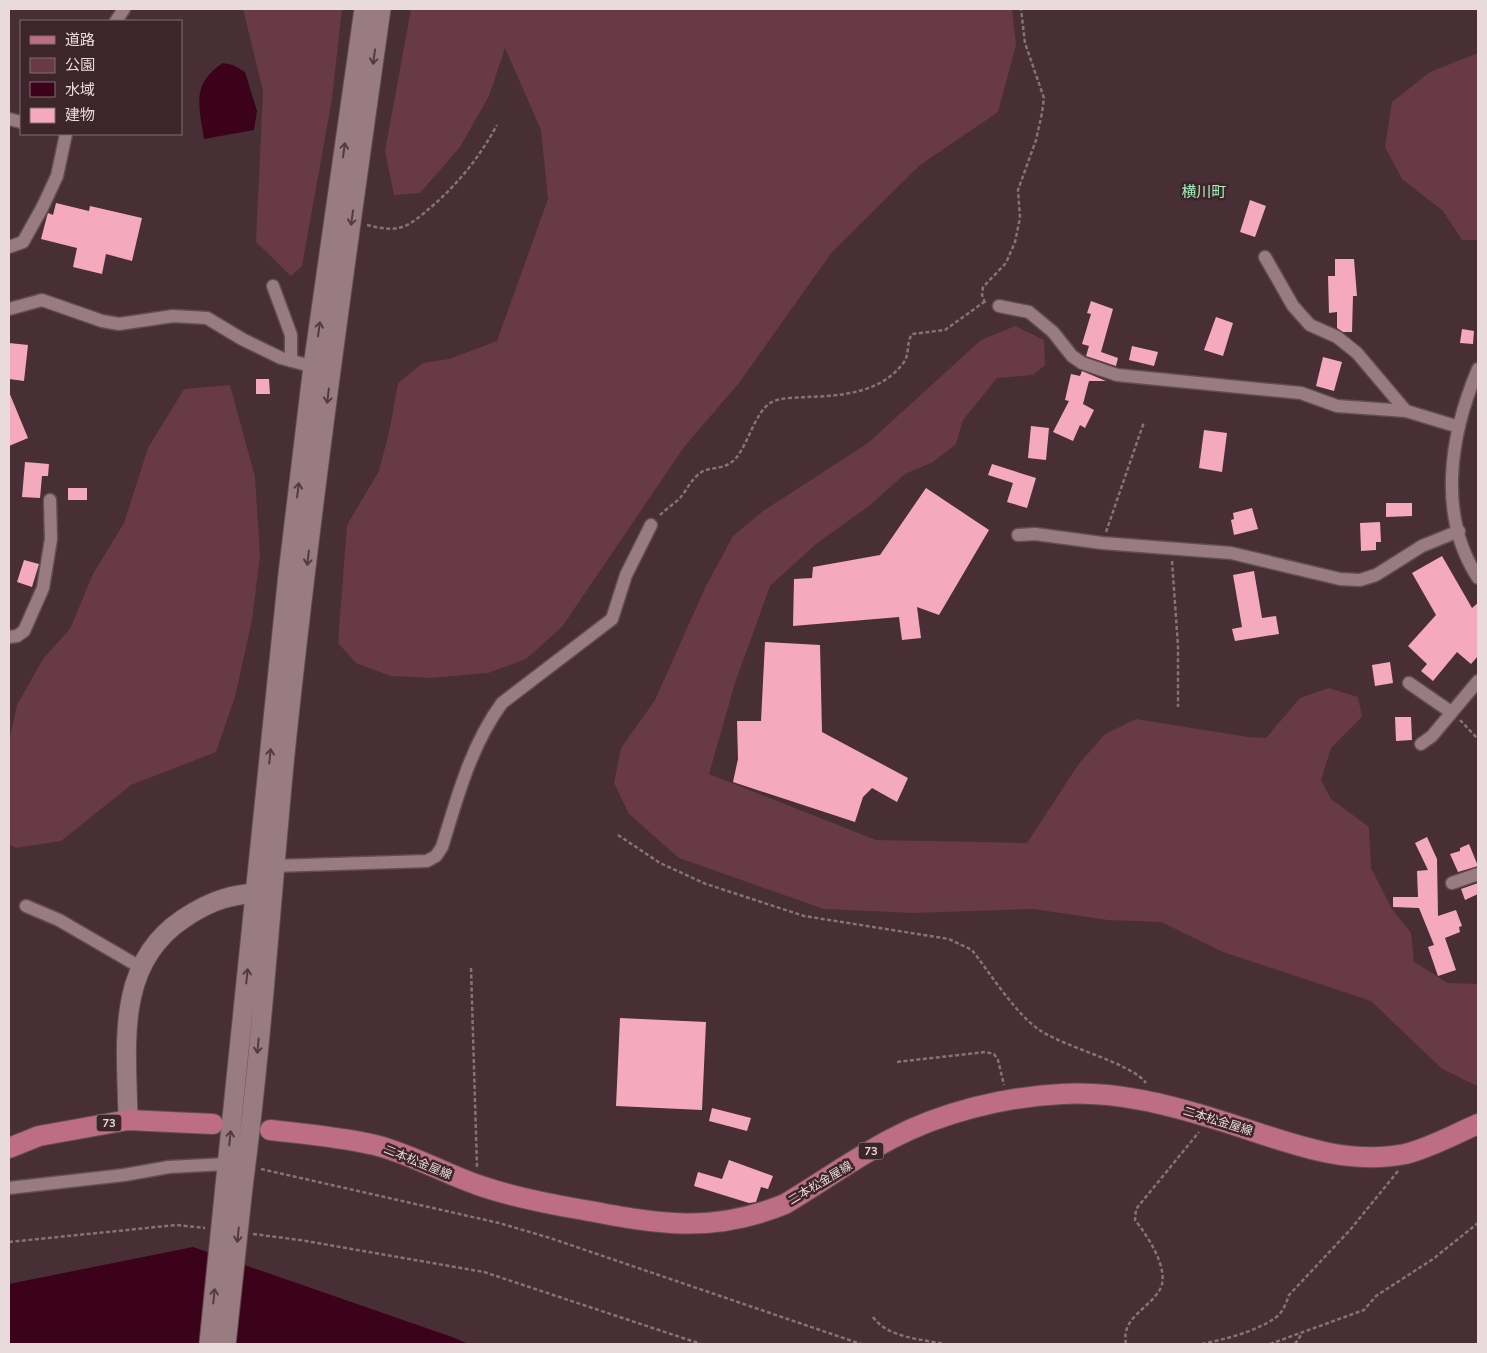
<svg xmlns="http://www.w3.org/2000/svg" width="1487" height="1353" viewBox="0 0 1487 1353" font-family="Mulish,'Noto Sans JP',sans-serif">
  <style>
    .green { fill: #683946 }
    .water { fill: #3c0219 }
    .building { fill: #f4aabc }
    .lines { fill: none; stroke-linecap: round; stroke-linejoin: round }
    .street-casing { stroke: #614e52; stroke-width: 15 }
    .secondary-casing { stroke: #614e52; stroke-width: 21 }
    .primary-casing { stroke: #614e52; stroke-width: 22 }
    .path { stroke: #877277; stroke-width: 2.5; stroke-dasharray: 4 2.5; stroke-linecap: butt }
    .street { stroke: #987c82; stroke-width: 12 }
    .secondary { stroke: #987c82; stroke-width: 19 }
    .primary { stroke: #bd6d84; stroke-width: 20 }
    .secondary-bridge-casing { stroke: #614e52; stroke-width: 21; stroke-linecap: butt }
    .secondary-bridge { stroke: #987c82; stroke-width: 19 }
    .oneway { stroke: #533b41 }
    .labels { text-anchor: middle; stroke-width: 5; stroke-linejoin: round; paint-order: stroke }
    .shield { fill: #3c252b; stroke: #b5a4a8; stroke-width: 1 }
    .shield-label { font-size: 11px; font-weight: bold; fill: #e9dadd }
    .street-label { font-size: 12px; fill: #e9dadd; stroke: #3c252b }
    .quarter-label { font-size: 15px; fill: #a8f0bd; stroke: #3c252b }
  </style>
  <rect width="100%" height="100%" fill="#472f35"/>
  <path class="green" d="M 243,9 L 342,9 L 332,99 L 302,266 L 291,276 L 256,242 L 263,91 Z
    M 411,9 L 1012,9 L 1016,45 L 998,112 L 920,165 L 832,252 L 739,383 L 684,447 L 562,627 L 526,659 L 488,673 L 431,678 L 391,676 L 356,663 L 338,643 L 347,525 L 379,471 L 390,428 L 398,383 L 423,363 L 449,359 L 497,341 L 548,199 L 541,130 L 505,48 L 489,96 L 460,147 L 420,193 L 394,195 L 385,151 Z
    M 1478,53 L 1478,240 L 1462,240 L 1443,211 L 1402,179 L 1385,147 L 1392,102 L 1430,72 Z
    M 1015,326 L 1044,340 L 1045,365 L 1033,375 L 997,378 L 963,420 L 956,444 L 933,462 L 905,474 L 869,506 L 816,544 L 770,586 L 735,683 L 709,774 L 876,840 L 1027,843 L 1078,765 L 1105,734 L 1136,719 L 1248,737 L 1266,738 L 1300,698 L 1329,688 L 1358,697 L 1362,717 L 1331,748 L 1321,780 L 1331,799 L 1369,827 L 1371,868 L 1392,909 L 1411,933 L 1414,962 L 1448,983 L 1478,984 L 1478,1084 L 1475,1085 L 1441,1068 L 1371,1001 L 1223,952 L 1161,922 L 1108,920 L 1033,909 L 914,913 L 824,909 L 679,858 L 629,814 L 614,783 L 621,748 L 655,700 L 705,588 L 733,536 L 763,511 L 868,443 L 981,340 Z
    M 230,385 L 255,477 L 260,556 L 252,620 L 235,697 L 216,752 L 131,785 L 61,841 L 16,848 L 9,844 L 9,742 L 17,705 L 43,659 L 70,629 L 93,574 L 124,523 L 148,448 L 184,389 Z"/>
  <path class="water" d="M 223,63 L 233,65 L 245,72 L 257,111 L 254,130 L 204,139 C 199,105 191,84 223,63 Z
    M 193,1247 L 452,1337 L 469,1344 L 9,1344 L 9,1284 Z"/>
  <path class="building" d="M 1250,200 L 1266,206 L 1255,237 L 1240,232 Z
    M 56,203 L 89,211 L 90,206 L 142,218 L 132,261 L 106,254 L 102,274 L 73,267 L 77,248 L 41,239 L 47,216 L 48,213 L 53,215 Z
    M 1335,259 L 1354,259 L 1357,296 L 1353,296 L 1352,332 L 1343,332 L 1337,328 L 1337,312 L 1329,313 L 1328,276 L 1335,276 Z
    M 1091,301 L 1113,309 L 1101,352 L 1118,358 L 1116,366 L 1086,356 L 1089,346 L 1082,344 L 1091,314 L 1087,313 Z
    M 1216,317 L 1233,323 L 1223,356 L 1204,350 Z
    M 1462,329 L 1474,331 L 1473,344 L 1460,343 Z
    M 9,343 L 28,345 L 24,381 L 9,379 Z
    M 1132,346 L 1158,352 L 1154,366 L 1129,360 Z
    M 1323,357 L 1342,362 L 1334,391 L 1316,386 Z
    M 1082,371 L 1106,381 L 1089,381 L 1083,404 L 1094,410 L 1085,428 L 1080,425 L 1073,441 L 1053,432 L 1069,401 L 1065,400 L 1071,374 L 1080,376 Z
    M 256,379 L 269,379 L 270,394 L 256,394 Z
    M 9,392 L 28,438 L 9,446 Z
    M 1031,426 L 1049,428 L 1046,460 L 1028,458 Z
    M 1204,430 L 1227,433 L 1222,472 L 1199,468 Z
    M 25,462 L 49,464 L 48,476 L 42,476 L 40,498 L 22,497 Z
    M 992,464 L 1036,478 L 1027,508 L 1007,502 L 1013,483 L 988,475 Z
    M 68,488 L 87,488 L 87,500 L 68,500 Z
    M 926,488 L 989,530 L 939,615 L 917,607 L 921,638 L 902,640 L 899,617 L 793,626 L 794,579 L 812,578 L 813,567 L 880,555 Z
    M 1386,503 L 1412,503 L 1412,516 L 1386,517 Z
    M 1252,508 L 1258,529 L 1234,535 L 1231,520 L 1234,519 L 1233,513 Z
    M 1380,522 L 1381,542 L 1376,542 L 1376,550 L 1361,551 L 1360,523 Z
    M 1442,556 L 1472,608 L 1478,603 L 1478,656 L 1471,664 L 1457,652 L 1433,681 L 1421,671 L 1427,664 L 1408,646 L 1436,615 L 1412,573 Z
    M 24,560 L 39,564 L 32,587 L 17,582 Z
    M 1254,571 L 1262,618 L 1276,616 L 1279,634 L 1235,641 L 1232,629 L 1242,627 L 1233,575 Z
    M 765,642 L 820,645 L 822,732 L 908,778 L 897,802 L 872,788 L 863,797 L 855,822 L 733,782 L 738,759 L 737,721 L 761,721 Z
    M 1390,662 L 1393,683 L 1375,686 L 1372,665 Z
    M 1395,717 L 1411,717 L 1412,740 L 1396,741 Z
    M 1427,837 L 1437,859 L 1438,916 L 1456,910 L 1462,926 L 1459,927 L 1460,932 L 1445,938 L 1456,970 L 1438,976 L 1428,947 L 1434,945 L 1419,908 L 1393,907 L 1393,897 L 1418,897 L 1417,871 L 1428,870 L 1415,843 Z
    M 1469,844 L 1478,866 L 1458,872 L 1450,854 L 1460,851 L 1460,848 Z
    M 1478,883 L 1478,894 L 1465,900 L 1461,889 Z
    M 620,1018 L 706,1022 L 702,1110 L 616,1106 Z
    M 712,1108 L 751,1118 L 747,1131 L 709,1121 Z
    M 729,1160 L 773,1176 L 768,1189 L 761,1187 L 756,1202 L 749,1203 L 694,1186 L 698,1172 L 722,1179 Z"/>
  <g class="lines">
    <g class="street-casing">
      <path id="street" d="M 116,21 L 124,9
        M 9,119 L 21,122
        M 9,247 L 23,242 L 42,208 L 57,176 L 66,134
        M 1265,257 L 1293,306 L 1310,325 L 1337,337 L 1357,353 L 1406,411
        M 273,286 L 291,335 L 291,361
        M 999,306 L 1029,312 L 1053,332 L 1072,356 L 1082,363 L 1117,375 L 1301,393 L 1337,406 L 1406,411 L 1459,427
        M 9,309 L 42,300 L 102,321 L 119,324 L 173,316 L 207,318 L 242,339 L 281,358 L 318,368
        M 1478,369 C 1450,435 1437,515 1478,578
        M 1018,535 L 1035,534 L 1102,543 L 1231,553 L 1340,579 L 1360,580 L 1376,575 L 1422,546 L 1459,531
        M 9,637 L 17,636 L 24,631 L 43,588 L 51,539 L 50,500
        M 1409,683 L 1451,712
        M 1421,744 L 1432,736 L 1478,681
        M 274,866 L 427,861 L 436,856 L 442,847 C 457,798 471,745 502,703 L 612,619 L 626,575 L 651,525
        M 1452,883 L 1478,874
        M 26,906 L 59,920 L 140,967
        M 9,1188 L 124,1175 L 169,1167 L 227,1164"/>
    </g>
    <g class="secondary-casing">
      <path id="secondary" d="M 128,1120 C 127,1047 114,965 183,919 C 212,899 233,894 268,892
        M 225,1186 L 288,574 L 313,366 L 364,9
        M 243,1187 C 262,1043 271,898 285,754 C 311,505 346,256 381,9"/>
    </g>
    <g class="primary-casing">
      <path id="primary" d="M 270,1130 C 306,1134 341,1137 375,1145 C 411,1154 443,1173 478,1185 C 512,1197 549,1204 584,1210 C 659,1224 712,1234 785,1204 C 820,1183 855,1158 891,1139 C 942,1112 1004,1097 1062,1094 C 1115,1091 1167,1104 1218,1120 C 1278,1138 1340,1167 1405,1154 C 1430,1148 1455,1134 1478,1124
        M 9,1148 L 39,1136 L 128,1120 L 213,1124"/>
    </g>
    <path class="path" d="M 367,225 C 380,228 393,231 405,226 C 414,222 423,214 430,208 C 458,184 479,158 497,125
      M 985,303 L 982,295 L 983,287 L 1006,263 L 1015,242 L 1020,218 L 1018,190 L 1036,140 L 1042,113 L 1044,98 L 1025,43 L 1021,9
      M 660,515 C 666,509 674,504 680,498 C 686,491 691,480 699,474 C 709,465 724,472 736,458 C 748,444 755,413 770,403 C 780,397 795,398 807,397 C 841,396 882,393 904,362 C 910,353 906,343 912,334 L 945,330 L 984,302
      M 1106,532 L 1144,422
      M 1172,561 L 1178,646 L 1178,707
      M 1460,720 L 1478,739
      M 618,835 L 660,863 L 706,884 L 804,916 L 949,939 L 972,950 C 990,973 1017,1016 1041,1031 C 1067,1048 1131,1063 1146,1083
      M 471,968 L 477,1167
      M 897,1062 L 985,1052 L 994,1054 L 998,1060 L 1004,1085
      M 261,1169 L 499,1223 L 550,1238 L 861,1344
      M 253,1234 L 300,1240 L 484,1272 L 701,1344
      M 9,1242 L 176,1225 L 205,1228
      M 873,1317 C 888,1338 921,1339 944,1344
      M 1126,1344 C 1121,1318 1147,1310 1159,1291 C 1172,1272 1147,1235 1135,1220 L 1136,1209 L 1199,1132
      M 1202,1344 C 1225,1339 1255,1332 1275,1318 C 1283,1313 1286,1303 1289,1295 L 1350,1230 L 1398,1171
      M 1270,1344 L 1364,1310 L 1376,1296 L 1433,1259 L 1478,1223
      M 1295,1344 L 1301,1335"/>
    <use href="#street" class="street"/>
    <use href="#secondary" class="secondary"/>
    <use href="#primary" class="primary"/>
    <g class="secondary-bridge-casing">
      <path id="secondary-bridge" d="M 209,1344 L 225,1186
        M 226,1344 L 243,1187"/>
    </g>
    <use href="#secondary-bridge" class="secondary-bridge"/>
  </g>
  <defs><path id="oneway-shaft" d="M-6 0H5M1.5-3L5.5 0L1.5 3" fill="none" stroke-width="1.6" stroke-linecap="round" stroke-linejoin="round" transform="scale(1.25)"/></defs>
  <g class="oneway">
    <use href="#oneway-shaft" transform="translate(374 57) rotate(98)"/>
    <use href="#oneway-shaft" transform="translate(344 150) rotate(-82)"/>
    <use href="#oneway-shaft" transform="translate(352 218) rotate(98)"/>
    <use href="#oneway-shaft" transform="translate(319 329) rotate(-82)"/>
    <use href="#oneway-shaft" transform="translate(328 396) rotate(97)"/>
    <use href="#oneway-shaft" transform="translate(298 490) rotate(-83)"/>
    <use href="#oneway-shaft" transform="translate(308 558) rotate(97)"/>
    <use href="#oneway-shaft" transform="translate(270 756) rotate(-84)"/>
    <use href="#oneway-shaft" transform="translate(247 976) rotate(-84)"/>
    <use href="#oneway-shaft" transform="translate(258 1046) rotate(95)"/>
    <use href="#oneway-shaft" transform="translate(230 1138) rotate(-84)"/>
    <use href="#oneway-shaft" transform="translate(238 1235) rotate(96)"/>
    <use href="#oneway-shaft" transform="translate(214 1296) rotate(-84)"/>
  </g>
  <g class="labels">
    <g class="shield">
      <rect x="96.5" y="1114.5" width="25" height="17" rx="4"/>
      <rect x="858.5" y="1142.5" width="25" height="17" rx="4"/>
    </g>
    <g class="shield-label">
      <text x="109" y="1127">73</text>
      <text x="871" y="1155">73</text>
    </g>
    <g class="street-label">
      <text transform="translate(1218 1121) rotate(17)" y="4">二本松金屋線</text>
      <text transform="translate(418 1162) rotate(22)" y="4">二本松金屋線</text>
      <text transform="translate(820 1183) rotate(-31)" y="4">二本松金屋線</text>
    </g>
    <g class="quarter-label">
      <text x="1204" y="197">横川町</text>
    </g>
  </g>
  <rect width="1487" height="1353" fill="none" stroke="#e9dadd" stroke-width="20"/>
  <rect x="20" y="20" width="162" height="115" fill="#3c252b" stroke="#816d72"/>
  <rect x="30" y="36" width="25" height="8" fill="#bd6d84" stroke="#816d72"/>
  <text x="65" y="45" font-size="15" fill="#e9dadd">道路</text>
  <rect x="30" y="58" width="25" height="15" fill="#683946" stroke="#816d72"/>
  <text x="65" y="70" font-size="15" fill="#e9dadd">公園</text>
  <rect x="30" y="82" width="25" height="15" fill="#3c0219" stroke="#816d72"/>
  <text x="65" y="95" font-size="15" fill="#e9dadd">水域</text>
  <rect x="30" y="108" width="25" height="15" fill="#f4aabc" stroke="#816d72"/>
  <text x="65" y="120" font-size="15" fill="#e9dadd">建物</text>
</svg>
